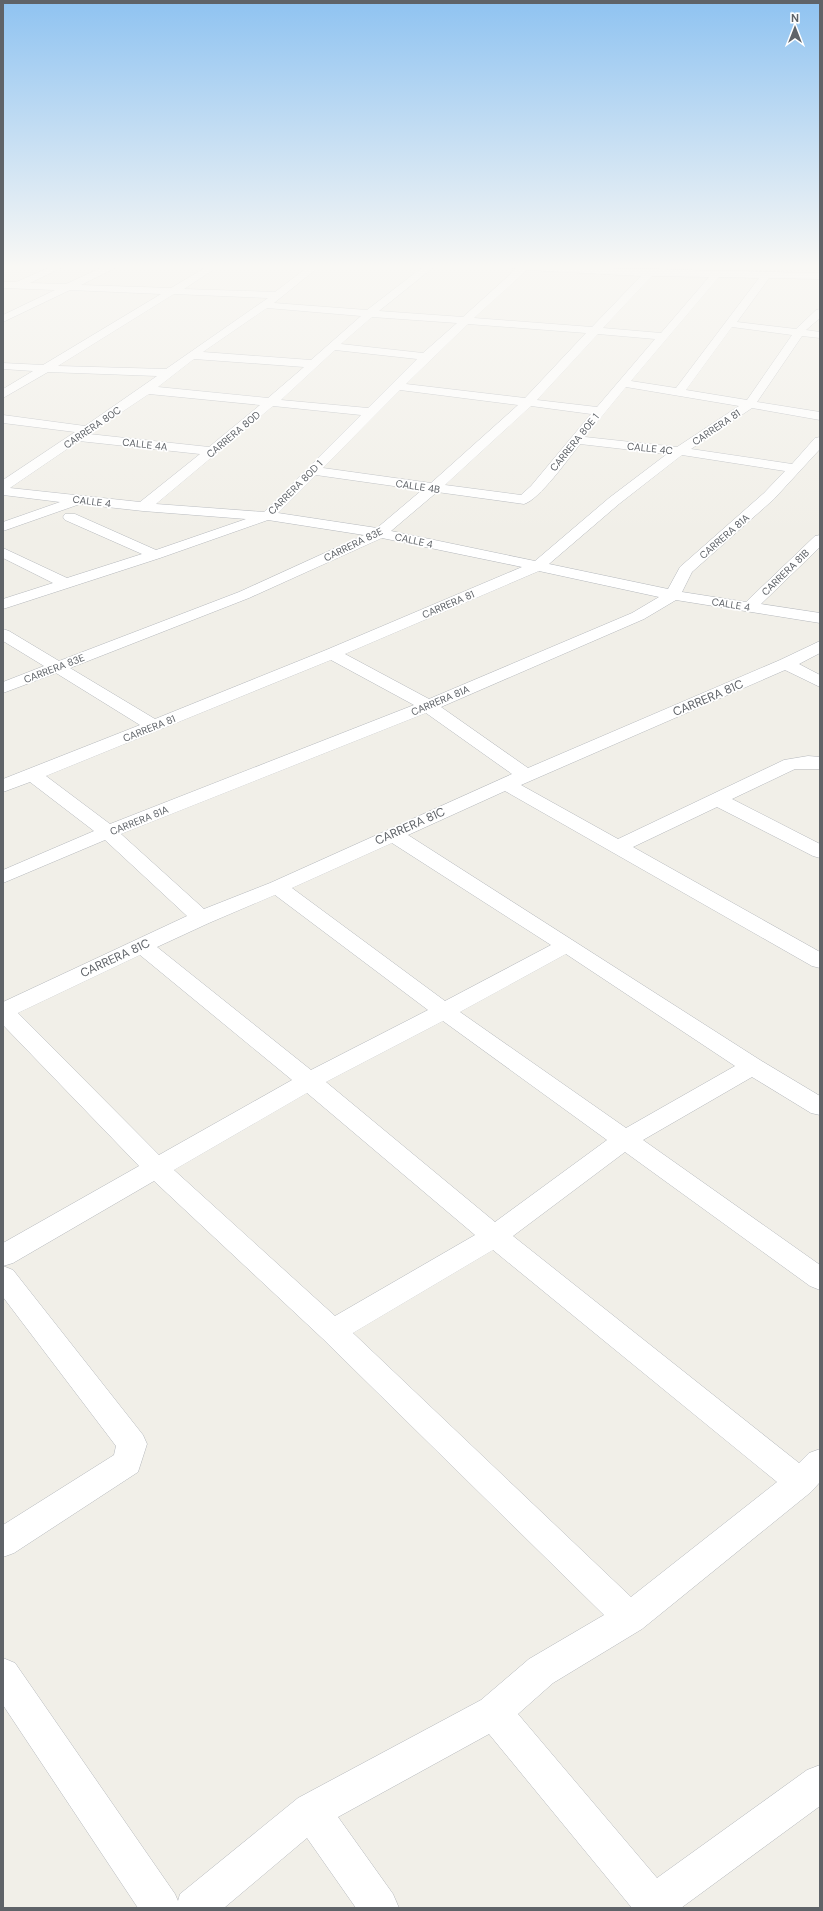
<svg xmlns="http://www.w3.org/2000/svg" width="823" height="1911" viewBox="0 0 823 1911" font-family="'DM Sans',sans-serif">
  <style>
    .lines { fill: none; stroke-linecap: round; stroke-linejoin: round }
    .street-casing { stroke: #b5b8bc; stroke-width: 1 }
    .street { fill: #fff; fill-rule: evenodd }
    .labels { text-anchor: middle; stroke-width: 3.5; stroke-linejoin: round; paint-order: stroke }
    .far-street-label { font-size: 10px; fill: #5f6368; stroke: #fff }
    .street-label { font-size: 12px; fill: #5f6368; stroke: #fff }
  </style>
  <rect width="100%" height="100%" fill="#f1efe8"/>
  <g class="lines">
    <g class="street-casing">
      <path id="street" d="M 53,266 L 65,266 L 30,283 L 66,284 L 105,266 L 117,266 L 115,268 L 81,285 L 171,288 L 208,266 L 219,266 L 184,289 L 275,292 L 309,266 L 320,266 L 274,303 L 367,310 L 424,266 L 435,266 L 379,311 L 463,317 L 516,269 L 512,268 L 510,266 L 820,273 L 820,279 L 769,278 L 737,322 L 796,329 L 816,310 L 820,309 L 820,318 L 806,330 L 820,332 L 820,338 L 802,336 L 757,402 L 820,412 L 820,420 L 752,408 L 691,449 L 792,464 L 815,438 L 820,437 L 820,449 L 774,499 L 692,572 L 682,592 L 746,602 L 815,536 L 820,535 L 820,547 L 761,604 L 820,613 L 820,623 L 676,600 L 644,619 L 441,707 L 528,768 L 780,660 L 820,641 L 820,653 L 799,664 L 820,675 L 820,687 L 785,670 L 521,785 L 618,839 L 784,760 L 808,756 L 820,757 L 820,769 L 795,769 L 732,799 L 820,844 L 820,858 L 813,856 L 717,807 L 633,847 L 820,952 L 820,968 L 812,966 L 505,791 L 408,835 L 760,1060 L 820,1096 L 820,1115 L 811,1113 L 752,1077 L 643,1140 L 820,1265 L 820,1290 L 810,1286 L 625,1152 L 513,1236 L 799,1463 L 809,1453 L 820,1449 L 820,1482 L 811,1492 L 642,1629 L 553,1683 L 518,1714 L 657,1878 L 807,1770 L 820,1765 L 820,1806 L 681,1908 L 632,1908 L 489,1734 L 338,1817 L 393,1894 L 399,1908 L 356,1908 L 307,1838 L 224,1908 L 138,1908 L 3,1705 L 3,1658 L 15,1663 L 175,1894 L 178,1901 L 180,1894 L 298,1798 L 481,1700 L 529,1659 L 604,1615 L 323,1339 L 154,1181 L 13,1263 L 3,1266 L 3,1243 L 139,1166 L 3,1025 L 3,1002 L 187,916 L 105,840 L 3,883 L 3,870 L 94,831 L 30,782 L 3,792 L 3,779 L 140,725 L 56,673 L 3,693 L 3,682 L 44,666 L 3,641 L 3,629 L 9,631 L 59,661 L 239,592 L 364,535 L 268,520 L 160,558 L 3,609 L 3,599 L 53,583 L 3,558 L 3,548 L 67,578 L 142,554 L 65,520 L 63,517 L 65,514 L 75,514 L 156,550 L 246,519 L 143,511 L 80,504 L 3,531 L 3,522 L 60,502 L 3,495 L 3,480 L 75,432 L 3,423 L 3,415 L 85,426 L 157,376 L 48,372 L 3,398 L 3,389 L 33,371 L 3,369 L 3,363 L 43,365 L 161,294 L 70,290 L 3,322 L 3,315 L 55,290 L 3,288 L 3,282 L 16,282 ZM 527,270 L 641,276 L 592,327 L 474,318 ZM 652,276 L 709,277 L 661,333 L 603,328 ZM 719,277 L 759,278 L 676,388 L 631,381 ZM 174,294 L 268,298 L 166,369 L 58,366 ZM 267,308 L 361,316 L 311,360 L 203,352 ZM 372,317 L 457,323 L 423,353 L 341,344 ZM 468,324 L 586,333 L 525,398 L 406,384 ZM 732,327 L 792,335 L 747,400 L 686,390 ZM 598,334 L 655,339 L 597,407 L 537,400 ZM 335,350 L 417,359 L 368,408 L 281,400 ZM 194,359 L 304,367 L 268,398 L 158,387 ZM 626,387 L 739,406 L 677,447 L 585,437 ZM 400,390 L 518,405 L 431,483 L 323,468 ZM 149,394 L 260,405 L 209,447 L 89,434 ZM 273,406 L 361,415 L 264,512 L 156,504 ZM 531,406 L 591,414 L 531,486 L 521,495 L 445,485 ZM 79,441 L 200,454 L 140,502 L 10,488 ZM 580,444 L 667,454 L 609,498 L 535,561 L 391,531 L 437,492 L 524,504 C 539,500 569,458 580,444 ZM 682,455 L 785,471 L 764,493 L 680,567 L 668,589 L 549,564 L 619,504 ZM 316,475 L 422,490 L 377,528 L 278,513 ZM 382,538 L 522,567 L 326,650 L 155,719 L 70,668 L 249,598 ZM 539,571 L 659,597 L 632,613 L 429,699 L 345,654 ZM 331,660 L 414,705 L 110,824 L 46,776 ZM 426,713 L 512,774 L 270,883 L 204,909 L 121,834 ZM 392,843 L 551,945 L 445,1001 L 292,888 ZM 275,895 L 428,1010 L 311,1070 L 157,947 L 209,923 ZM 566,954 L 735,1066 L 626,1128 L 460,1012 ZM 140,955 L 292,1080 L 159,1155 L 18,1013 ZM 443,1021 L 607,1140 L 495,1222 L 326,1082 ZM 307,1093 L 475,1235 L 335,1316 L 174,1170 ZM 493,1250 L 777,1482 L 631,1597 L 353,1333 Z
        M 3,1266 L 13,1270 L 143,1435 L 147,1444 L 138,1472 L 14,1553 L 3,1557 L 3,1525 L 114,1455 L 116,1446 L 3,1297 Z"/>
    </g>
    <use href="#street" class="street"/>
  </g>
  <linearGradient id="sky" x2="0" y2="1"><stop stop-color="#8fc3f1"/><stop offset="0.5" stop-color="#f9f8f5"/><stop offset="1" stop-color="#f9f8f5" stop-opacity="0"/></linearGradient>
  <rect width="823" height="533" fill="url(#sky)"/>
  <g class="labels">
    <g class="far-street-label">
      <text transform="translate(92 427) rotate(-34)" y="4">CARRERA 80C</text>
      <text transform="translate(716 427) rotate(-34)" y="4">CARRERA 81</text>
      <text transform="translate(233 434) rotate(-40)" y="4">CARRERA 80D</text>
      <text transform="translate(574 442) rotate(-51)" y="4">CARRERA 80E 1</text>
      <text transform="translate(145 444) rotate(6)" y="4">CALLE 4A</text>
      <text transform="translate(650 448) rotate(6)" y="4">CALLE 4C</text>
      <text transform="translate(418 486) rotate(8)" y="4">CALLE 4B</text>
      <text transform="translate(295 487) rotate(-45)" y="4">CARRERA 80D 1</text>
      <text transform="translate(92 501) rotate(7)" y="4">CALLE 4</text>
      <text transform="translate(724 536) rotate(-41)" y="4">CARRERA 81A</text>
      <text transform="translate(414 540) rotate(12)" y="4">CALLE 4</text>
      <text transform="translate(353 544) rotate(-26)" y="4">CARRERA 83E</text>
      <text transform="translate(785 572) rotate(-44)" y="4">CARRERA 81B</text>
      <text transform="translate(448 604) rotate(-23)" y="4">CARRERA 81</text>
      <text transform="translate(731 604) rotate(9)" y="4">CALLE 4</text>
      <text transform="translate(54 668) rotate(-21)" y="4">CARRERA 83E</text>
      <text transform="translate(440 700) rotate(-23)" y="4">CARRERA 81A</text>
      <text transform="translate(149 728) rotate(-22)" y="4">CARRERA 81</text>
      <text transform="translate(139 820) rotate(-22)" y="4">CARRERA 81A</text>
    </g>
    <g class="street-label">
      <text transform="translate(708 698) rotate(-23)" y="4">CARRERA 81C</text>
      <text transform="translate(410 826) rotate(-24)" y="4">CARRERA 81C</text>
      <text transform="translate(115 958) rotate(-25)" y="4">CARRERA 81C</text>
    </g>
  </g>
  <rect width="823" height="1911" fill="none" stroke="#5f6368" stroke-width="8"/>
  <g transform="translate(795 28)" stroke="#ffffff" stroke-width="3" paint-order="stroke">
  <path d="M0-3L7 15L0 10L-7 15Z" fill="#5f6368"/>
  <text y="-6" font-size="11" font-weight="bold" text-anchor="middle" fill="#5f6368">N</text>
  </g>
</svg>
